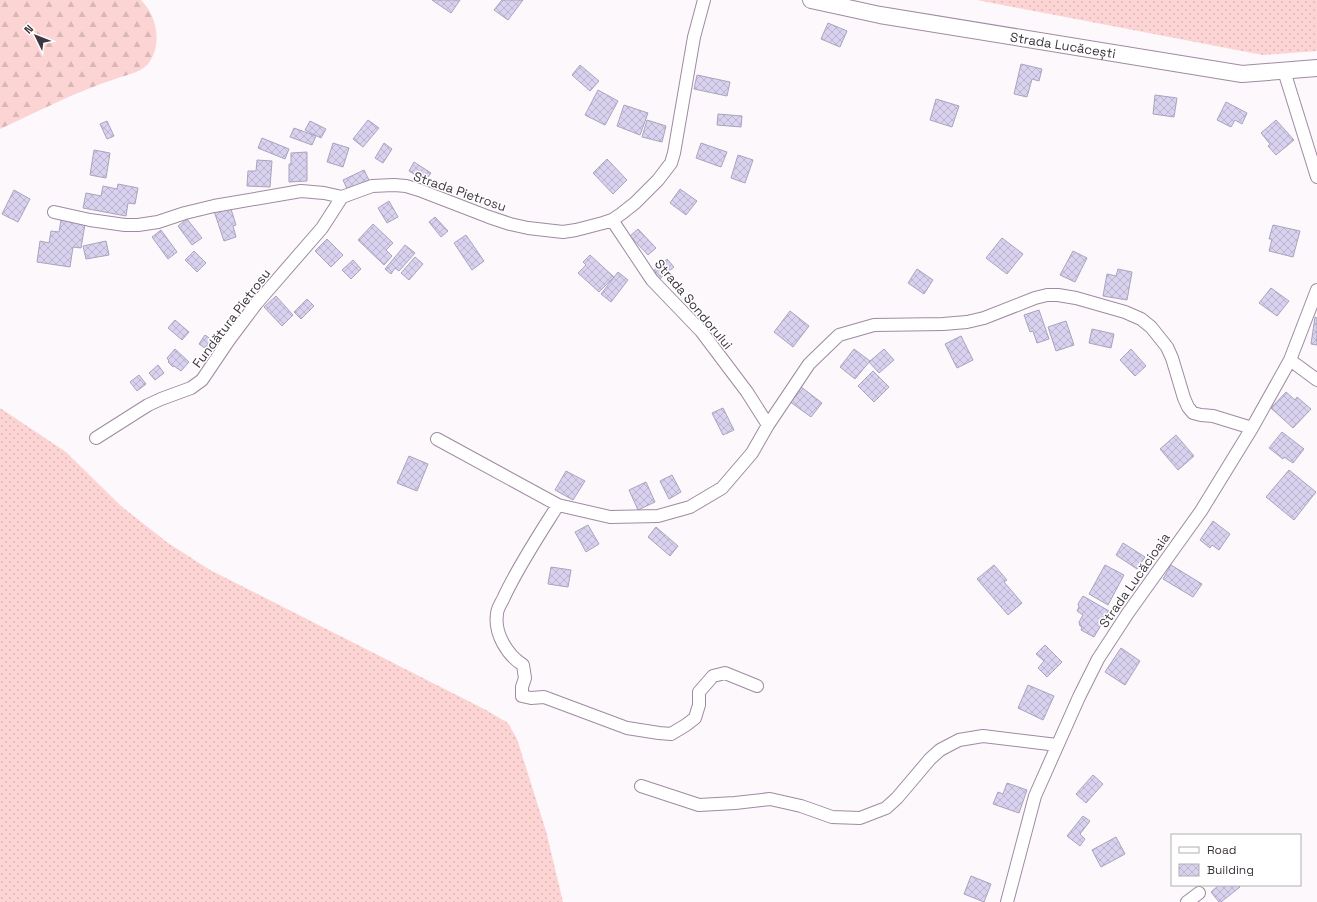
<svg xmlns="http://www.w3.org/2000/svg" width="1317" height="902" viewBox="0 0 1317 902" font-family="'Space Grotesk',sans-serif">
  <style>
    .grass { fill: url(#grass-dots) }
    .forest { fill: url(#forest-firs) }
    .building { fill: url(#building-cross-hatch); stroke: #a9a3be }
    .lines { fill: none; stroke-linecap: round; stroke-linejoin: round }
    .street-casing { stroke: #9f8ba1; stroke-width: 14 }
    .secondary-casing { stroke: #9f8ba1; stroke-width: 18 }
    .street { stroke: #fff; stroke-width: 12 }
    .secondary { stroke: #fff; stroke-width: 16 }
    .labels { text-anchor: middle; stroke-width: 3; stroke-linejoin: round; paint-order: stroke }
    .street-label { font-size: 13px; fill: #3e363f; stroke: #fff }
  </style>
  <defs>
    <pattern id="grass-dots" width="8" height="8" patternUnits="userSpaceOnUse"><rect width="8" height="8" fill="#fdd4d4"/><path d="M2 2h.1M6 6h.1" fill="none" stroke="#dab7b7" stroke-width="1.8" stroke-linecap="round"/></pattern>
    <pattern id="forest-firs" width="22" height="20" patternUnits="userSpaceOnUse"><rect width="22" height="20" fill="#fdd4d4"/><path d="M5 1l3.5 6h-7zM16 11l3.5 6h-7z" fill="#dab7b7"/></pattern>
    <pattern id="building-cross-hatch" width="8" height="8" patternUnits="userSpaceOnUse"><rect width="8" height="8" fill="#d8d2ef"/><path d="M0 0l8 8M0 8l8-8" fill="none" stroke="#bab5ce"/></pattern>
  </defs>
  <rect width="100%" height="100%" fill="#fcf8fc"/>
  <path class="grass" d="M 977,0 L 1317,0 L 1317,51 L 1263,55 Z
    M 0,408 L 66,452 L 121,506 L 168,543 L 210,570 L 486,710 L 508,723 L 517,739 L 546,831 L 563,902 L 0,902 Z"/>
  <path class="forest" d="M 0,0 L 141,0 C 157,16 163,45 148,64 C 141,72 127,75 118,78 C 77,91 39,111 0,129 Z"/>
  <path class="building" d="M 432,0 L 460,0 L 451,13 Z
    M 502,0 L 523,0 L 508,20 L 494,10 Z
    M 828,23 L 847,31 L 840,47 L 821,39 Z
    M 1021,64 L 1042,69 L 1039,81 L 1032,79 L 1027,97 L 1014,94 Z
    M 580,65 L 599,81 L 590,91 L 572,75 Z
    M 697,75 L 730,82 L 727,96 L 694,89 Z
    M 598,90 L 618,101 L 605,125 L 585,115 Z
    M 1155,95 L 1177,98 L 1174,117 L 1153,114 Z
    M 936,99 L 959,106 L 952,127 L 930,120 Z
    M 1226,102 L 1247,113 L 1242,124 L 1235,120 L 1231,127 L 1217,120 Z
    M 624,105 L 648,113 L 640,135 L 617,126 Z
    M 718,114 L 742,116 L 741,127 L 717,125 Z
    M 368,120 L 379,128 L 363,147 L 353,139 Z
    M 647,120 L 666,126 L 662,142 L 642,137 Z
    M 1276,120 L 1294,140 L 1276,155 L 1268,146 L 1270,144 L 1261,133 Z
    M 107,121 L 114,136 L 107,139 L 100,124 Z
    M 310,121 L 326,129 L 321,138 L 305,130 Z
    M 294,128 L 316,136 L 312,145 L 290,137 Z
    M 262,138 L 289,149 L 285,159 L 258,148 Z
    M 333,143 L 349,148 L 343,167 L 327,162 Z
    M 384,143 L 392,149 L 383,163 L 375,158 Z
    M 701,143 L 727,152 L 721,167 L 696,158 Z
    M 94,150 L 110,153 L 106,178 L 90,175 Z
    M 307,152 L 307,181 L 289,182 L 289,164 L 291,164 L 291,153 Z
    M 738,155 L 753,160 L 745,183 L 731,178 Z
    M 607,159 L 627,180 L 613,194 L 593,173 Z
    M 257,160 L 272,161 L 270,187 L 247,186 L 248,171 L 256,171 Z
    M 414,162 L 431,173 L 425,181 L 409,171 Z
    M 364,170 L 369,180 L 348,191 L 343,180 Z
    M 118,184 L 138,188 L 135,204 L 128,203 L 126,216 L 83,208 L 86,193 L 101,196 L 103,186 L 117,189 Z
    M 680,189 L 697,201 L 686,215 L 670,203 Z
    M 14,190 L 30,199 L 18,222 L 2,214 Z
    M 389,201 L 398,217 L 387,223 L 378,208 Z
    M 230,206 L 236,225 L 233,226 L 236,237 L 224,241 L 214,211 Z
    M 435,217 L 448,231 L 441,237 L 429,222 Z
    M 187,219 L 202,238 L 192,245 L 178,226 Z
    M 61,220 L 85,224 L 81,248 L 73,247 L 70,267 L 37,262 L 40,241 L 49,243 L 51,231 L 59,232 Z
    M 373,224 L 393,243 L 386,250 L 392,256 L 384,265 L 358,240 Z
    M 1273,225 L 1300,231 L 1293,257 L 1269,251 L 1272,239 L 1269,239 Z
    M 638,229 L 656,248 L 648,255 L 630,236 Z
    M 161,230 L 177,252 L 168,259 L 152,237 Z
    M 466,235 L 484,261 L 472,270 L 454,243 Z
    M 1002,238 L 1023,254 L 1007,274 L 986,258 Z
    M 327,239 L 343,255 L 331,267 L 315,251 Z
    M 106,241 L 109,255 L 86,259 L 83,246 Z
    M 405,245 L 415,253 L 399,271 L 395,268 L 391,274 L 385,269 Z
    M 194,251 L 206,263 L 197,272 L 185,260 Z
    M 1073,251 L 1087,258 L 1075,282 L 1060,275 Z
    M 590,255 L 614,277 L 599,292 L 578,273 L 586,265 L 583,262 Z
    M 415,257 L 423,264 L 409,280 L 401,273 Z
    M 667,259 L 674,267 L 657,281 L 651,273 Z
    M 353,260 L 361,269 L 351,279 L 342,270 Z
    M 917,269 L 933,280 L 924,294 L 908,283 Z
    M 1118,269 L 1132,272 L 1127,300 L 1103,296 L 1107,274 L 1116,276 Z
    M 618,272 L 628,280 L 611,302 L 601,294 Z
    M 1271,288 L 1289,301 L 1277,316 L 1259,303 Z
    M 276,296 L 293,315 L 282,326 L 264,307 Z
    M 307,299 L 314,306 L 301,319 L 294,312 Z
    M 1039,310 L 1049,339 L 1037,343 L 1033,331 L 1030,332 L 1024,315 Z
    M 790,311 L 809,326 L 793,347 L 774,332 Z
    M 1315,317 L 1317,318 L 1317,345 L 1311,344 Z
    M 175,320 L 189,332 L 182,340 L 168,328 Z
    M 1066,321 L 1074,345 L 1056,351 L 1048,327 Z
    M 1092,329 L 1114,334 L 1111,348 L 1089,343 Z
    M 205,335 L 221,346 L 215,355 L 199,344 Z
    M 961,336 L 973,360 L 957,368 L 945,344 Z
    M 175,349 L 189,362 L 181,371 L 174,366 L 173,367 L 168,362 L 169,361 L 167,358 Z
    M 854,349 L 870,361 L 855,379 L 840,367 Z
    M 884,349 L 894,360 L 879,373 L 869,362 Z
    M 1131,349 L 1146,366 L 1135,376 L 1120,360 Z
    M 158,365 L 164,373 L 155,380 L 149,373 Z
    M 873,371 L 889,387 L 874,402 L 858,386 Z
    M 139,375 L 146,384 L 137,391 L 130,382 Z
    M 800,386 L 822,403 L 811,417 L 789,401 Z
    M 1286,392 L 1295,400 L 1297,397 L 1311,409 L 1293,428 L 1271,408 Z
    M 723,408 L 734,430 L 723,435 L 712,413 Z
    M 1282,432 L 1304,449 L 1293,463 L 1284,457 L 1283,459 L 1269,448 Z
    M 1176,435 L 1194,456 L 1178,470 L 1160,449 Z
    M 409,456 L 428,464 L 417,491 L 397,483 Z
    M 1289,470 L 1316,492 L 1294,520 L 1266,497 Z
    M 566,471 L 585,481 L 573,500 L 555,490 Z
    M 672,475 L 681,492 L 669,499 L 660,481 Z
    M 646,482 L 655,502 L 638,510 L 629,490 Z
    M 1213,521 L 1230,534 L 1219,550 L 1212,545 L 1210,548 L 1200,540 Z
    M 588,525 L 599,544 L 586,552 L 575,532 Z
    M 656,527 L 678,546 L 670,556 L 648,537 Z
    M 1123,543 L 1145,557 L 1137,569 L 1116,555 Z
    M 994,565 L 1007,580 L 1004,582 L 1022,603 L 1008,615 L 977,579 Z
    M 1105,565 L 1124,575 L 1108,605 L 1089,594 Z
    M 1171,565 L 1202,584 L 1193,597 L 1163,579 Z
    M 551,567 L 571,570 L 568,587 L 548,584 Z
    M 1083,596 L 1109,611 L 1094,637 L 1081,630 L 1082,627 L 1080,626 L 1079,622 L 1083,615 L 1077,611 L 1079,607 L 1078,604 Z
    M 1045,645 L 1062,662 L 1047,677 L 1038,668 L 1044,661 L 1036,654 Z
    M 1121,648 L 1140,661 L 1125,685 L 1105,672 Z
    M 1028,685 L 1054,696 L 1043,720 L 1018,708 Z
    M 1093,775 L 1103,784 L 1086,803 L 1076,794 Z
    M 1007,783 L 1027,790 L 1019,813 L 993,804 L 998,792 L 1003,794 Z
    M 1083,816 L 1090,821 L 1080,834 L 1085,839 L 1080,846 L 1067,836 Z
    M 1116,837 L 1125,854 L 1101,867 L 1092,850 Z
    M 971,876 L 991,884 L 984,902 L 964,894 Z
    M 1219,885 L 1239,885 L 1240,887 L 1221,902 L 1219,902 L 1211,892 Z"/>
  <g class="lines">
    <g class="street-casing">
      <path id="street" d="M 1284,71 L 1317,177
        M 54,212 L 90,220 L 125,225 L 138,225 L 158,222 L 185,213 L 214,206 L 301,191 L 324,193 L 342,197 L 372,186 L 394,185 L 406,186 L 419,190 L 489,217 L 510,224 L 528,228 L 563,232 L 576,230 L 603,223 L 612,220 L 621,214 L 635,203 L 658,180 L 671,163 L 674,153 L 694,37 L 704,0
        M 612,220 L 652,280 L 701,331 L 747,392 L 768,425
        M 1290,360 L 1317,380
        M 96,438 L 148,405 L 161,399 L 191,388 L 202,380 L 229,340 L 256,304 L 322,228 L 342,197
        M 437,439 L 558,505 L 610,517 L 658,516 L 690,507 L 722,488 L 752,453 L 768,425 L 809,364 L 839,335 L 874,325 L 943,324 L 967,322 L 984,318 L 1035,298 L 1047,295 L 1058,295 L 1076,298 L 1125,312 L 1141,319 L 1151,327 L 1167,347 L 1172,358 L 1184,398 L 1188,407 L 1193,413 L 1201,415 L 1213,416 L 1252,428
        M 558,505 C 539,535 519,565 504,597 C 502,602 497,608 497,614 C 494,633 507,655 523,665 L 525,678 L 522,687 L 522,696 L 531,698 L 544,697 L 627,728 L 659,733 L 671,734 L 686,725 L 695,718 L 699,705 L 699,692 L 713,676 L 725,673 L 757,686
        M 641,786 L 699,805 L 735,803 L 770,799 L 801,806 L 832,817 L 860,818 L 886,808 L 897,798 L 930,759 L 940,750 L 959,740 L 983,736 L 1057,745
        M 1007,902 L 1035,796 L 1079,697 L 1098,659 L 1128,613 L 1201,511 L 1252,428 L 1290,360 L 1317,290
        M 1187,902 L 1199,893"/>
    </g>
    <g class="secondary-casing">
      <g id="secondary">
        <path id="s1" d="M 811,0 L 880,15 L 1242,74 L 1317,68"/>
      </g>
    </g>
    <use href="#street" class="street"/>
    <use href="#secondary" class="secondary"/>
  </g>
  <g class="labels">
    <g class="street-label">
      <text dy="5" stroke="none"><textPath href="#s1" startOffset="256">Strada Lucăcești</textPath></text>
      <text transform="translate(460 191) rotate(19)" y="5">Strada Pietrosu</text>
      <text transform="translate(694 304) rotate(50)" y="5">Strada Sondorului</text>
      <text transform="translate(231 318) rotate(-53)" y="5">Fundătura Pietrosu</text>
      <text transform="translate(1134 580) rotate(-55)" y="5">Strada Lucăcioaia</text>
    </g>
  </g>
  <rect x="1171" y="834" width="130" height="52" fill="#ffffff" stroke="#b2afb2"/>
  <rect x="1179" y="847" width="20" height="6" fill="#ffffff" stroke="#b2afb2"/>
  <text x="1207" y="854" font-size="12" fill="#3e363f">Road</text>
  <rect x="1179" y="864" width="20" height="12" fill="url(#building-cross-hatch)" stroke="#b2afb2"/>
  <text x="1207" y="874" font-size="12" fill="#3e363f">Building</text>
  <g transform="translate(36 36) rotate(313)" stroke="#ffffff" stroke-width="3" paint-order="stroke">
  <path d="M0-3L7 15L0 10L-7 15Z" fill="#3e363f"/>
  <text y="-6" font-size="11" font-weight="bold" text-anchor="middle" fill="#3e363f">N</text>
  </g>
</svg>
